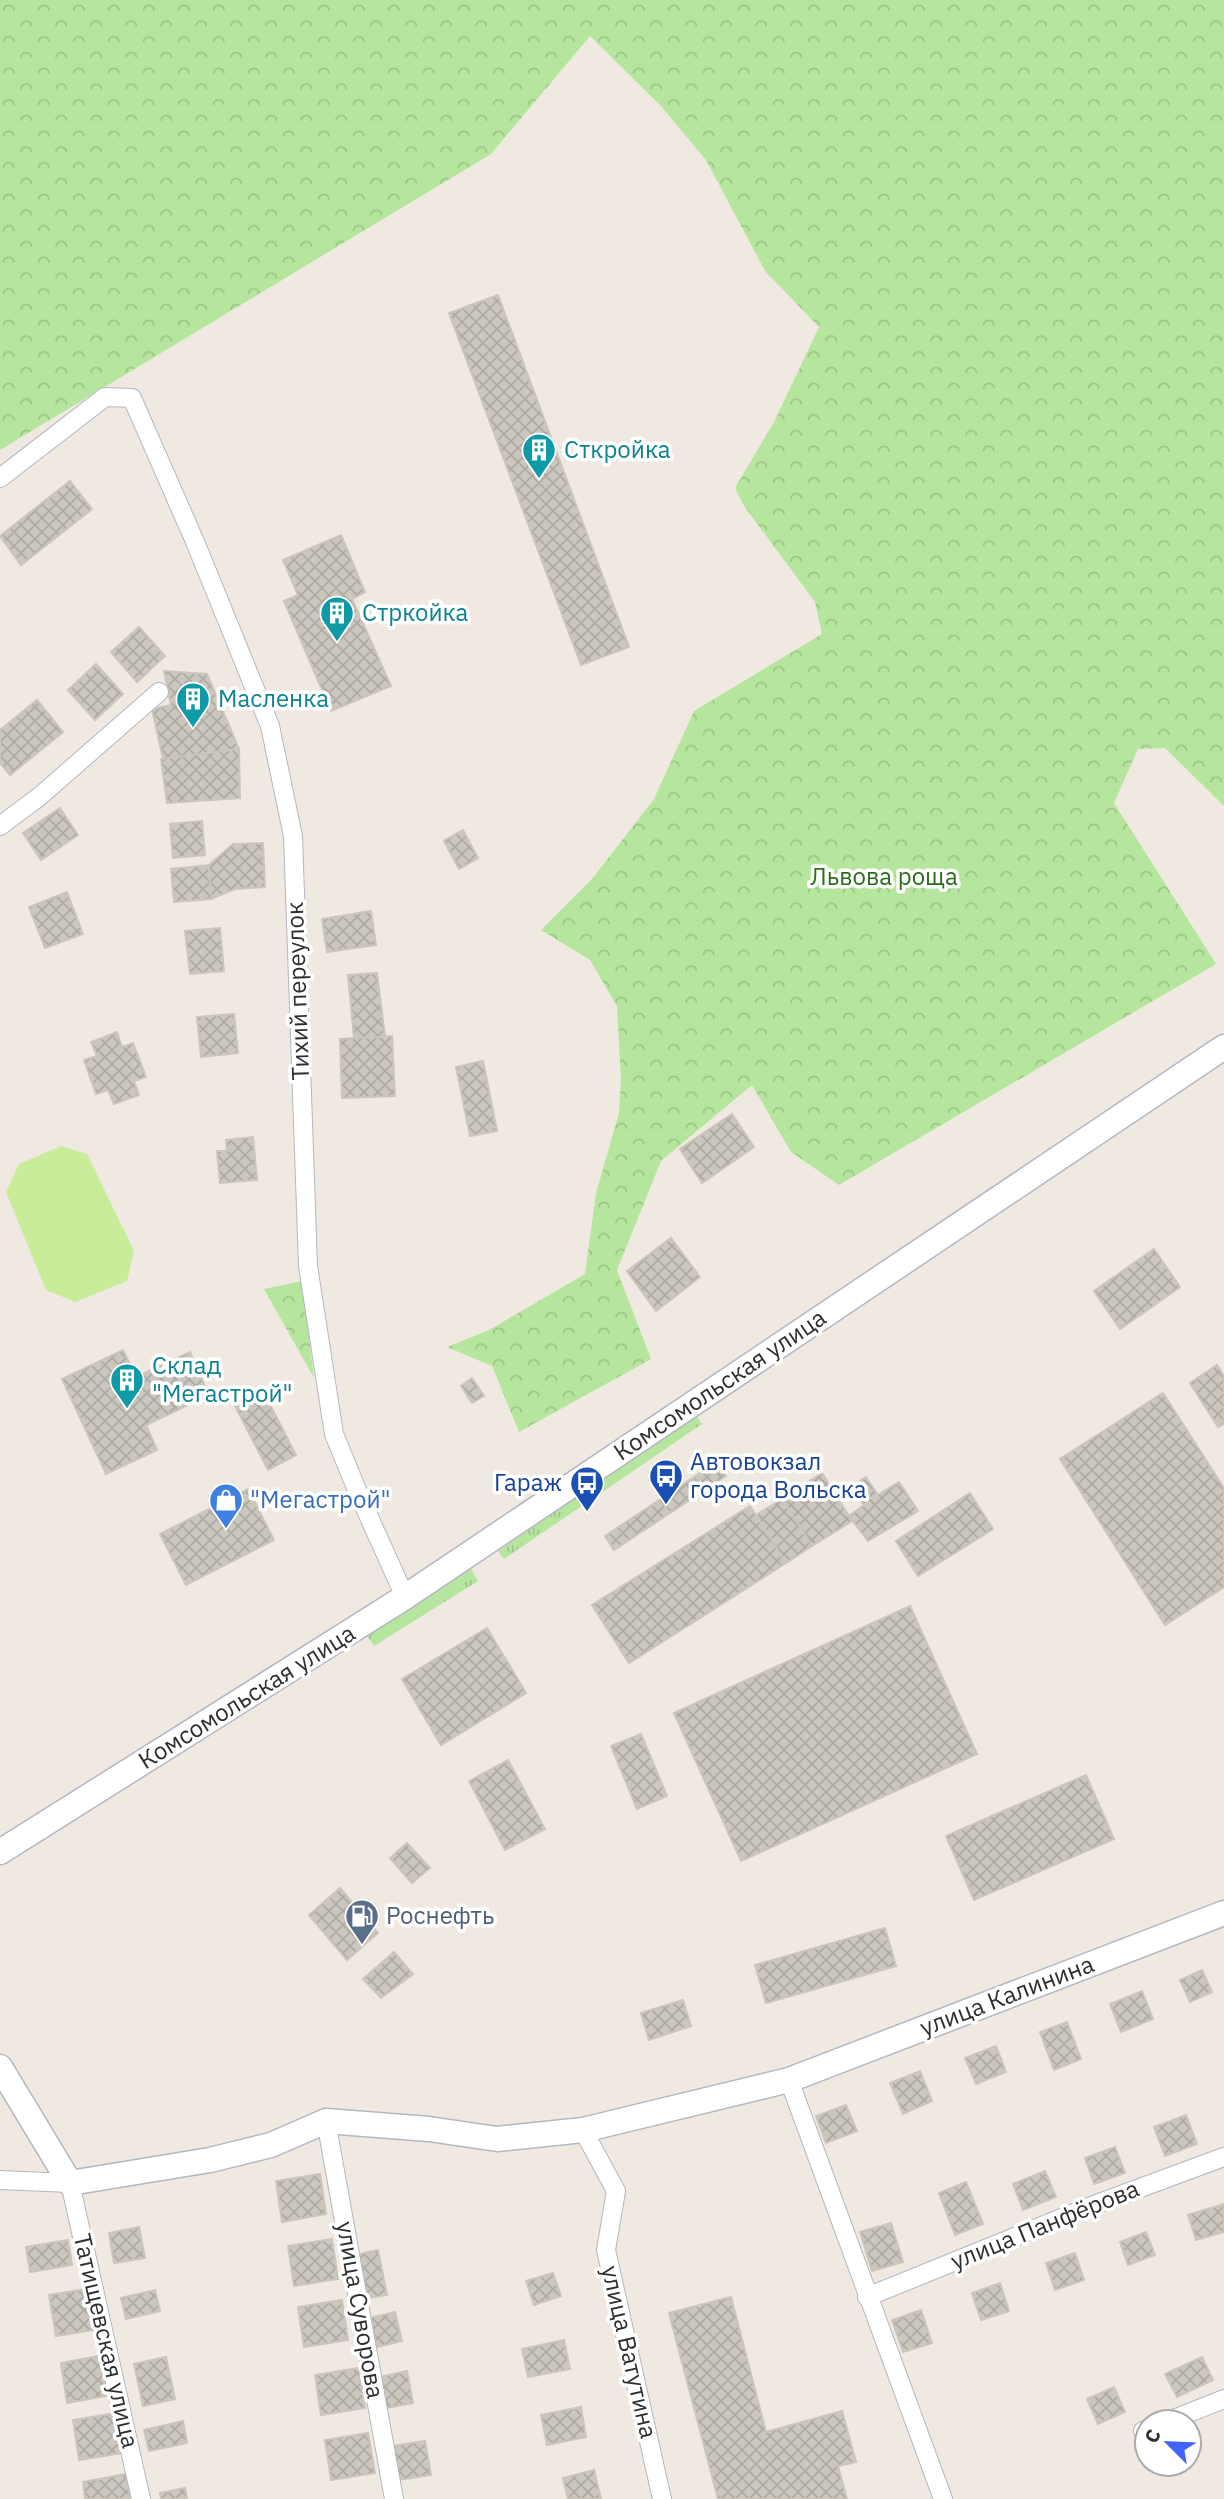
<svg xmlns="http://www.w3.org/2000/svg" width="1224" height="2499" viewBox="0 0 1224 2499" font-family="'IBM Plex Sans',sans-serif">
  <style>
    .grass { fill: url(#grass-tufts) }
    .forest { fill: url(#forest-crowns) }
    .pitch { fill: #c9ec9a }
    .building { fill: url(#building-cross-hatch); stroke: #cbc5ba; stroke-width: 2 }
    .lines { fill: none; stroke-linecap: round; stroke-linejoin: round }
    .street-casing { stroke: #b4b7c1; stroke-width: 20 }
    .secondary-casing { stroke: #b4b7c1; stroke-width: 27 }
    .street { stroke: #fff; stroke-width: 18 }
    .secondary { stroke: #fff; stroke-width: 24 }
    .labels { text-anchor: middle; stroke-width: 7; stroke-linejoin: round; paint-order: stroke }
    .culture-label { font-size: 24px; fill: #0d838f; stroke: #fff; text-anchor: start }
    .park-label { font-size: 24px; fill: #2c6e1b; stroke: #fff }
    .street-label { font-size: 24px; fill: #2e2e2e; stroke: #fff }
    .transit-label { font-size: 24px; fill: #164399; stroke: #fff; text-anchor: start }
    .shop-label { font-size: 24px; fill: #366cbe; stroke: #fff; text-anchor: start }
    .service-label { font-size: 24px; fill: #4e5e75; stroke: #fff; text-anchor: start }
  </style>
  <defs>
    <pattern id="grass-tufts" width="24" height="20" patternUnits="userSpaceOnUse" patternTransform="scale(1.75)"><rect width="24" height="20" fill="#b6e59e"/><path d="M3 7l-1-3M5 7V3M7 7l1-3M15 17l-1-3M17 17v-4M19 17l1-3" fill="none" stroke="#9dc588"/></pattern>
    <pattern id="forest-crowns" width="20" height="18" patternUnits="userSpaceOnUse" patternTransform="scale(1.75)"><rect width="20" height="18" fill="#b6e59e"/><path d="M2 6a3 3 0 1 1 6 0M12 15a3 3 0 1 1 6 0" fill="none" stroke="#9dc588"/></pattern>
    <pattern id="building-cross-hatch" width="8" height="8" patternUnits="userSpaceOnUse" patternTransform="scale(1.75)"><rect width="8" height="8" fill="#cbc7bf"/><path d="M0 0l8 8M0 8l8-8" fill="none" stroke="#afaba4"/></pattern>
  </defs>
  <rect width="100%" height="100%" fill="#efe9e1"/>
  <path class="grass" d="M 696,1415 L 702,1424 L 504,1559 L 498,1551 Z
    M 471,1569 L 478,1581 L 374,1646 L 366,1634 Z"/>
  <path class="forest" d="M 0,0 L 1224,0 L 1224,806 L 1165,748 L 1138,749 L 1114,803 L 1216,964 L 839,1185 L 791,1152 L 752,1085 L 661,1161 L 617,1270 L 651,1359 L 519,1432 L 492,1366 L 447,1347 L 489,1330 L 585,1274 L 596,1193 L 619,1113 L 621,1080 L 617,1006 L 590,960 L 541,930 L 592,879 L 654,799 L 694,711 L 822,634 L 815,602 L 744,506 L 735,488 L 774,422 L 819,327 L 765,271 L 706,160 L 660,105 L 590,36 L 491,154 L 0,450 Z
    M 302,1281 L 314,1378 L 264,1289 Z"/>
  <path class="pitch" d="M 61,1146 L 87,1154 L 134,1251 L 127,1281 L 75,1302 L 46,1290 L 6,1192 L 19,1164 Z"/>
  <path class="building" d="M 498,295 L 629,647 L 581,665 L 449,313 Z
    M 70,481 L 92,509 L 21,565 L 0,536 Z
    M 341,535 L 365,592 L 352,599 L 391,686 L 331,711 L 284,601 L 298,595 L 283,560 Z
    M 139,627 L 165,656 L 137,682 L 111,652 Z
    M 96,664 L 123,694 L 95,720 L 68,690 Z
    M 164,671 L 207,674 L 239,749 L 163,759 L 152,709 L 171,705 Z
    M 37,700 L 63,732 L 10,775 L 0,763 L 0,730 Z
    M 239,749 L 240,798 L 167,803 L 161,759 Z
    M 60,808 L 78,835 L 41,860 L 23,833 Z
    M 202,821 L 205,855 L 173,858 L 170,824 Z
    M 463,830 L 478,858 L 459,869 L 444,841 Z
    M 263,843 L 265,887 L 235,889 L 211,899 L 209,865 L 233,844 Z
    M 209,865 L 211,899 L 174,902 L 171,869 Z
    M 67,892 L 83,934 L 45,948 L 29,907 Z
    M 371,911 L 376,945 L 327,952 L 322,919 Z
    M 220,928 L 224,971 L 190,974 L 185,931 Z
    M 377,973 L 385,1037 L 354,1038 L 348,975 Z
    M 234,1014 L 238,1053 L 201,1057 L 197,1017 Z
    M 117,1032 L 122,1047 L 133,1043 L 146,1077 L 134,1081 L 139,1095 L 114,1104 L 108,1090 L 96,1094 L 84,1060 L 97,1056 L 91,1042 Z
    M 392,1036 L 395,1096 L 342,1098 L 340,1039 Z
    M 483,1061 L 497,1131 L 470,1136 L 456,1067 Z
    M 732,1114 L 754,1147 L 702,1183 L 680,1149 Z
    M 253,1137 L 257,1180 L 220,1183 L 217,1151 L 227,1151 L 226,1140 Z
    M 671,1238 L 700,1277 L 656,1311 L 627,1271 Z
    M 1154,1249 L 1180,1287 L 1120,1329 L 1094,1291 Z
    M 123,1350 L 136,1377 L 190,1352 L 209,1395 L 146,1425 L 157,1450 L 106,1474 L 62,1379 Z
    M 1217,1365 L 1224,1376 L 1224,1424 L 1218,1427 L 1190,1383 Z
    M 472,1378 L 484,1396 L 472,1403 L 461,1386 Z
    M 262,1389 L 296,1455 L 268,1470 L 234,1404 Z
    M 1163,1393 L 1224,1488 L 1224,1587 L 1165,1625 L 1060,1459 Z
    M 717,1462 L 726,1476 L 614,1550 L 605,1536 Z
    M 822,1473 L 852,1521 L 812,1546 L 782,1499 Z
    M 866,1477 L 878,1495 L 899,1482 L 918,1511 L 868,1541 L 849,1516 L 864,1505 L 852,1487 Z
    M 248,1489 L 274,1540 L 186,1585 L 160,1534 Z
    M 970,1493 L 993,1529 L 918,1576 L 896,1541 Z
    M 782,1499 L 812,1546 L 786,1563 L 756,1515 Z
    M 750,1506 L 786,1563 L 629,1663 L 592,1605 Z
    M 910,1606 L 977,1754 L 741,1861 L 674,1713 Z
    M 487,1628 L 526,1693 L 441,1745 L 402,1679 Z
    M 641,1734 L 667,1796 L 637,1809 L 611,1746 Z
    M 508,1760 L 545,1829 L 505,1850 L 469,1781 Z
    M 1086,1775 L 1114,1839 L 974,1900 L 946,1836 Z
    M 407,1843 L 430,1868 L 412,1883 L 390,1858 Z
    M 340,1888 L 378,1933 L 347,1960 L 309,1915 Z
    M 885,1928 L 896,1966 L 766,2003 L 755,1965 Z
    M 394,1952 L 413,1974 L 381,1998 L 363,1979 Z
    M 1202,1970 L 1212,1992 L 1190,2002 L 1180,1980 Z
    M 1142,1991 L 1153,2019 L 1121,2032 L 1110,2004 Z
    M 683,2000 L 691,2026 L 649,2040 L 641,2013 Z
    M 1067,2022 L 1081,2059 L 1054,2070 L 1040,2032 Z
    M 996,2046 L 1006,2072 L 976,2084 L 965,2058 Z
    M 920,2071 L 932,2101 L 903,2114 L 890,2083 Z
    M 846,2105 L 857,2131 L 826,2143 L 816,2116 Z
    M 1186,2115 L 1197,2144 L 1165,2156 L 1154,2127 Z
    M 1115,2147 L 1125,2173 L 1094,2184 L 1085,2158 Z
    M 1045,2171 L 1056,2197 L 1023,2210 L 1013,2184 Z
    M 320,2174 L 326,2214 L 282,2222 L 276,2181 Z
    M 966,2182 L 983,2224 L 955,2235 L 939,2193 Z
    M 1224,2204 L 1224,2232 L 1196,2240 L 1188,2215 Z
    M 891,2223 L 903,2262 L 872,2271 L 860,2232 Z
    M 139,2227 L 145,2258 L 114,2263 L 109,2233 Z
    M 1146,2232 L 1155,2255 L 1128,2265 L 1120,2242 Z
    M 332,2239 L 338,2279 L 294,2286 L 288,2246 Z
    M 68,2240 L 72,2265 L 30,2272 L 26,2247 Z
    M 378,2250 L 387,2295 L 363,2299 L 355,2255 Z
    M 1075,2253 L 1084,2280 L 1055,2290 L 1046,2263 Z
    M 553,2273 L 561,2296 L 534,2305 L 526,2281 Z
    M 1000,2283 L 1009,2311 L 981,2320 L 972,2293 Z
    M 93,2288 L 99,2329 L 56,2336 L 49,2295 Z
    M 155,2290 L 160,2311 L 126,2319 L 121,2298 Z
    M 731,2297 L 766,2432 L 842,2411 L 856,2462 L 838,2466 L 847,2499 L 718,2499 L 669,2313 Z
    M 342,2300 L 348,2340 L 304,2347 L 298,2307 Z
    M 921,2310 L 932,2343 L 903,2352 L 892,2320 Z
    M 395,2312 L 402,2341 L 377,2347 L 370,2318 Z
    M 564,2340 L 570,2369 L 528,2377 L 522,2349 Z
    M 104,2355 L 111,2395 L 67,2403 L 61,2363 Z
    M 166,2357 L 175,2399 L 143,2406 L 134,2364 Z
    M 1202,2357 L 1213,2380 L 1177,2397 L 1165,2374 Z
    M 359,2368 L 365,2408 L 321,2415 L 315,2375 Z
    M 407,2371 L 413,2403 L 386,2408 L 380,2377 Z
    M 1114,2387 L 1125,2412 L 1098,2424 L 1087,2399 Z
    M 581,2407 L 586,2437 L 547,2445 L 541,2415 Z
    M 117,2413 L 123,2453 L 79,2460 L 73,2420 Z
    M 183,2421 L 187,2443 L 149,2451 L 144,2430 Z
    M 368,2433 L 375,2473 L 331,2480 L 325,2440 Z
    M 425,2441 L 431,2475 L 398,2480 L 392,2446 Z
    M 594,2470 L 601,2499 L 568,2499 L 563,2478 Z
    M 126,2474 L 130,2499 L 85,2499 L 83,2482 Z
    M 185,2488 L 187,2499 L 161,2499 L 160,2493 Z"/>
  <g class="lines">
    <g class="street-casing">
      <path id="street" d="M 0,478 L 105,397 L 132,398 L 196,544 L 270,726 L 293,836 L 308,1266 L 334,1434 L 359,1495 L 405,1597
        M 0,826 L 40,796 L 159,692
        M 789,2080 L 943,2499
        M 326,2121 L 394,2499
        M 583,2130 L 616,2191 L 606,2250 L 662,2499
        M 0,2180 L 70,2183 L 141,2499
        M 867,2297 L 1086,2208 L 1224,2157
        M 1166,2422 L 1224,2399
        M 1143,2431 L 1147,2429"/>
    </g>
    <g class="secondary-casing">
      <path id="secondary" d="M 0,1852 L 405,1597 L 1224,1047
        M 0,2067 L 70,2183 L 210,2160 L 271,2145 L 326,2121 L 429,2129 L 497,2139 L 583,2130 L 789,2080 L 1224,1913"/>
    </g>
    <use href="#street" class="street"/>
    <use href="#secondary" class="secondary"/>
  </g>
  <defs>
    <g id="building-pin" transform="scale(1.75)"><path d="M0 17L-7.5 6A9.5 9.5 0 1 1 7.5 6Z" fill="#0f9aa8" stroke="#fff"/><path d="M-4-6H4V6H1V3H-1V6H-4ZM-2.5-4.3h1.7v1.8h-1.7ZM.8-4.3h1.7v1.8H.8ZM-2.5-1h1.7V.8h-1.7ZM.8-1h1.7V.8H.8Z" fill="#fff"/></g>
    <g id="bus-pin" transform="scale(1.75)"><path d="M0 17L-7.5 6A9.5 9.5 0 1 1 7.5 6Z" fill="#1a4fb4" stroke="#fff"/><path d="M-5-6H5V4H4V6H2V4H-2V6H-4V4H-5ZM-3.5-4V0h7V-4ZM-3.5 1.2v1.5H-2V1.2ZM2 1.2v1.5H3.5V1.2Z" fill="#fff"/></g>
    <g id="shop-pin" transform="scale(1.75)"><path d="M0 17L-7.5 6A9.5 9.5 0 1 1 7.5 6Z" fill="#3f7fe0" stroke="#fff"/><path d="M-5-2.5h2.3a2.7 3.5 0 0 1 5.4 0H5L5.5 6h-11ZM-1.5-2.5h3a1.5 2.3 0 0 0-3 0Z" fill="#fff"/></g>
    <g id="fuel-pin" transform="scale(1.75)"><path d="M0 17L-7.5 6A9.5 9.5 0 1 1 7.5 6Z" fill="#5c6f8a" stroke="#fff"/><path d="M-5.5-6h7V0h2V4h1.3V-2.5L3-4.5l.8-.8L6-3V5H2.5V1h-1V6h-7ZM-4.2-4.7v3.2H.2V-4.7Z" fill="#fff"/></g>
  </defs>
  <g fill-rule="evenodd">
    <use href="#building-pin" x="539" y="450"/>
    <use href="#building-pin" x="337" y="613"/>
    <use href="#building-pin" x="193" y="699"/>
    <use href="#building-pin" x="127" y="1380"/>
    <use href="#bus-pin" x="666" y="1476"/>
    <use href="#bus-pin" x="587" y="1483"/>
    <use href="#shop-pin" x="226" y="1500"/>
    <use href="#fuel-pin" x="362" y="1916"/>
  </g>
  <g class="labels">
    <g class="culture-label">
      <text x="564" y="458">Сткройка</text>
      <text x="362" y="621">Стркойка</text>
      <text x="218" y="707">Масленка</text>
      <text x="152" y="1374">Склад<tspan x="152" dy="28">"Мегастрой"</tspan></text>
    </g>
    <g class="park-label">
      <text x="884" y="885">Львова роща</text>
    </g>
    <g class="street-label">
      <text transform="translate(298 991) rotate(-92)" y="8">Тихий переулок</text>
      <text transform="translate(720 1385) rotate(-34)" y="8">Комсомольская улица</text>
      <text transform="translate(247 1697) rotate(-32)" y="8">Комсомольская улица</text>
      <text transform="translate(1007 1996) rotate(-21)" y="8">улица Калинина</text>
      <text transform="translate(1045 2225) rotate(-22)" y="8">улица Панфёрова</text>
      <text transform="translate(360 2310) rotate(80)" y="8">улица Суворова</text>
      <text transform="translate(106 2341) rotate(77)" y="8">Татищевская улица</text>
      <text transform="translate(629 2352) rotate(77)" y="8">улица Ватутина</text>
    </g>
    <g class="transit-label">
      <text x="690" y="1470">Автовокзал<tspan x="690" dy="28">города Вольска</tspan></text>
      <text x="562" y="1491" text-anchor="end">Гараж</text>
    </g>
    <g class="shop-label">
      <text x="250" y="1508">"Мегастрой"</text>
    </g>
    <g class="service-label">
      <text x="386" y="1924">Роснефть</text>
    </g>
  </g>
  <g transform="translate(1168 2443) rotate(294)"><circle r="33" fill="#ffffff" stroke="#ababab" stroke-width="2"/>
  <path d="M0-5L12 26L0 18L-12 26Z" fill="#4264fb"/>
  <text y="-10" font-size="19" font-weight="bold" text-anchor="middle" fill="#2e2e2e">С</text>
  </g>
</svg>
